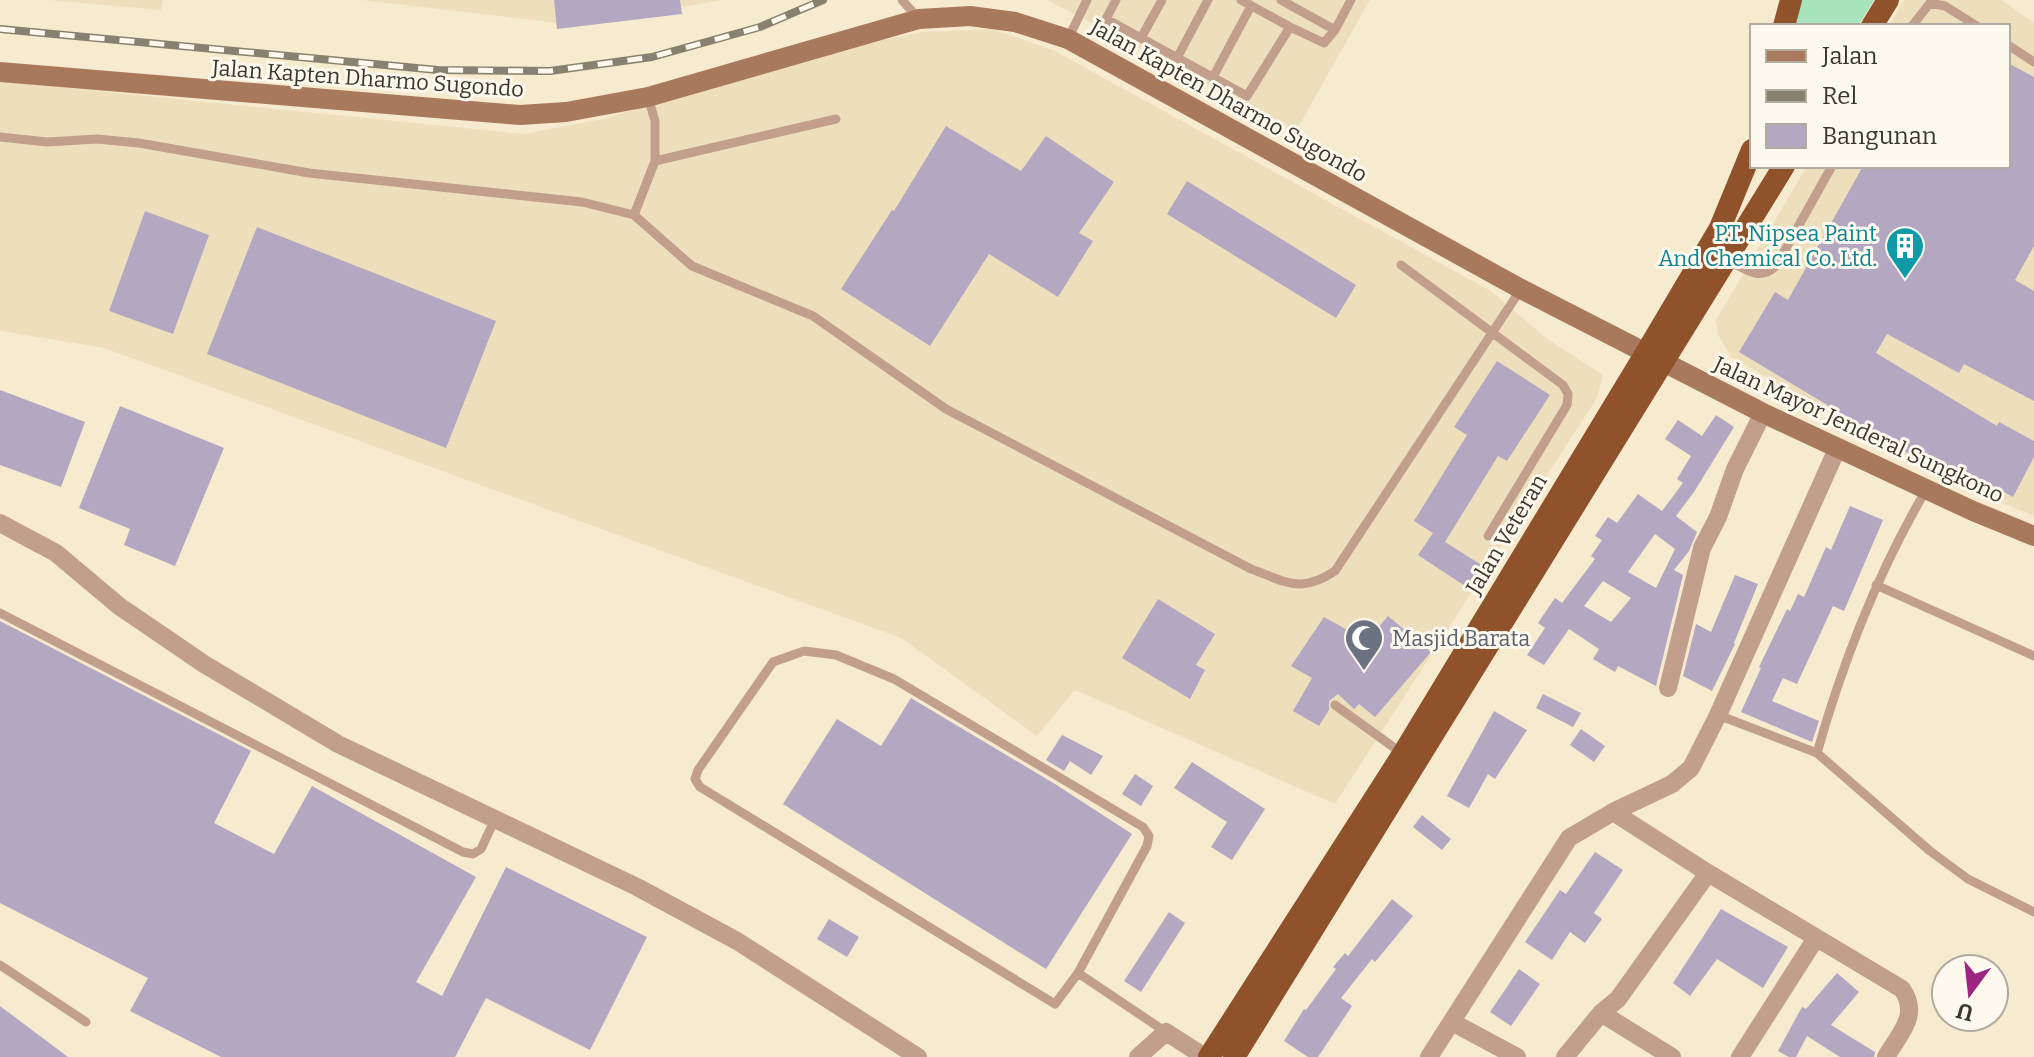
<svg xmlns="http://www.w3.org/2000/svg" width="2034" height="1057" viewBox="0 0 2034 1057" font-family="Bitter,serif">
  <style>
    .built { fill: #eedfbc }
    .green { fill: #a7e3bd }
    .building { fill: #b3a7c1; fill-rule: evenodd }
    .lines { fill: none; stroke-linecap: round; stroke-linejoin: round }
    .service { stroke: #c19f8c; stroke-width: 9 }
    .minor { stroke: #c19f8c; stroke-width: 18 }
    .secondary { stroke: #a9795e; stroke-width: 20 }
    .trunk { stroke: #90522a; stroke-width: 22 }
    .rail-casing { stroke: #89816f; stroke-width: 8 }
    .rail { stroke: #fef9ee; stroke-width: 5; stroke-dasharray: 15; stroke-linecap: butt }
    .labels { text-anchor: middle; stroke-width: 6; stroke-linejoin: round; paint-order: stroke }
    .street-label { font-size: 22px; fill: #3c372c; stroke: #fef9ee }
    .culture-label { font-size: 22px; fill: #0d838f; stroke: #fef9ee; text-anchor: end }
    .worship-label { font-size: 22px; fill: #5b616d; stroke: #fef9ee; text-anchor: start }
  </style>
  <rect width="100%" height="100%" fill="#f7ebcf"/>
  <path class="built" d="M 49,0 L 163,0 L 161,10 Z
    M 362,0 L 722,0 L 576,25 Z
    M 1047,0 L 1370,0 L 1296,131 Z
    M 1904,0 L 2001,0 L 2034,23 L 2034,516 L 1998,501 L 1890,448 L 1731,357 L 1718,335 L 1716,320 L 1807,166 L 2008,166 L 2008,26 L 1889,26 Z
    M 992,29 L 1053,50 L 1491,291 L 1546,338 L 1603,375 L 1597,398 L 1335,804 L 1075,690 L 1037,736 L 901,638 L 104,348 L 0,331 L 0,81 L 524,134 L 603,119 L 853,46 L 924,32 Z"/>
  <path class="green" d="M 1801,0 L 1874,0 L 1858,26 L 1795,26 Z"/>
  <path class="building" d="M 554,0 L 680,0 L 682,14 L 557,29 Z
    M 2008,63 L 2034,77 L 2034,246 L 2015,280 L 2034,291 L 2034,401 L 1964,364 L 1959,373 L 1887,334 L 1876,353 L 1997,426 L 1999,422 L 2034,441 L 2034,457 L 2013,497 L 1961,469 L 1954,481 L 1739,352 L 1775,292 L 1788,300 L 1863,166 L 2008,166 Z
    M 946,126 L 1021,171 L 1046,136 L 1114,182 L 1079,233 L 1093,241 L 1058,297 L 989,254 L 930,346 L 841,289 L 892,210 L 894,211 Z
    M 1187,181 L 1356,285 L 1336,318 L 1167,214 Z
    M 145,211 L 209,235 L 173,334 L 109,311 Z
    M 257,227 L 496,321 L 446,448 L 207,354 Z
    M 1497,361 L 1550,395 L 1507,461 L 1498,456 L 1445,542 L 1483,566 L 1468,588 L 1418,555 L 1433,533 L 1414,521 L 1467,435 L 1454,427 Z
    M 0,390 L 85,422 L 61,487 L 0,465 Z
    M 120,406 L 224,448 L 175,566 L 124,545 L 130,529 L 79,508 Z
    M 1716,415 L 1734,427 L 1694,492 L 1676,516 L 1697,532 L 1689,551 L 1674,570 L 1683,575 L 1656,686 L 1618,666 L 1615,672 L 1593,659 L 1599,649 L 1569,629 L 1544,665 L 1527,655 L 1545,628 L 1538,623 L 1555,598 L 1562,603 L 1595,559 L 1591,556 L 1602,540 L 1595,536 L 1608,517 L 1617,523 L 1638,494 L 1662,511 L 1683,483 L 1677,479 L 1691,456 L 1665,439 L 1678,420 L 1702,436 ZM 1655,534 L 1675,549 L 1656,588 L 1628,572 ZM 1603,581 L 1631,598 L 1611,622 L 1584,606 Z
    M 1850,506 L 1883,520 L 1844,611 L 1833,606 L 1797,684 L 1783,678 L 1772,701 L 1819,721 L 1812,742 L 1741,712 L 1761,668 L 1759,667 L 1787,609 L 1790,611 L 1798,594 L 1804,597 L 1826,547 L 1831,550 Z
    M 1735,575 L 1758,584 L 1734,643 L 1735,644 L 1712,691 L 1683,676 L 1696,624 L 1711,632 Z
    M 1158,599 L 1215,634 L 1196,665 L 1205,670 L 1190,699 L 1122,658 Z
    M 1388,616 L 1431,652 L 1375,717 L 1359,704 L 1354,709 L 1338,694 L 1329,701 L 1329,710 L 1319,726 L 1293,711 L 1312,678 L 1291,666 L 1324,617 L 1351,632 L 1357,626 L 1370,637 Z
    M 0,621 L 251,751 L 214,823 L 274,854 L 312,786 L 476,877 L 416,982 L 442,996 L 506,867 L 647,937 L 590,1050 L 486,998 L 455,1057 L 221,1057 L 130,1011 L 148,978 L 0,903 Z
    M 1543,694 L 1581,713 L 1573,727 L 1536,708 Z
    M 911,698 L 1055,784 L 1132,834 L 1046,969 L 783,804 L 837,719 L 881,746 Z
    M 1494,711 L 1527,730 L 1495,779 L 1488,774 L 1469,808 L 1447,796 Z
    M 1581,729 L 1605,746 L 1594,762 L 1570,745 Z
    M 1062,735 L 1103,756 L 1091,775 L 1070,761 L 1064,771 L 1046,760 Z
    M 1192,762 L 1265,809 L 1232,860 L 1211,847 L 1227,822 L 1174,788 Z
    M 1135,774 L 1153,786 L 1141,806 L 1122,794 Z
    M 1422,815 L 1451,839 L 1442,850 L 1413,827 Z
    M 1595,852 L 1623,870 L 1594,913 L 1602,919 L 1585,943 L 1570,932 L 1552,960 L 1525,942 L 1560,890 L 1566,894 Z
    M 1392,899 L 1413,916 L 1375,962 L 1372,959 L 1341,998 L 1352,1006 L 1318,1057 L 1308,1057 L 1284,1041 L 1304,1009 L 1306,1010 L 1336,969 L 1333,967 L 1345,953 L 1348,956 Z
    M 1721,909 L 1788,947 L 1763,988 L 1717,959 L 1690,996 L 1673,983 Z
    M 1169,912 L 1185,923 L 1141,992 L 1124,981 Z
    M 829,919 L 859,937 L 847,957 L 817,939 Z
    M 1519,969 L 1540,984 L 1511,1026 L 1490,1012 Z
    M 1837,973 L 1859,992 L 1831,1025 L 1875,1052 L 1874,1057 L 1840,1057 L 1807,1036 L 1796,1057 L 1789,1057 L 1778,1051 L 1802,1007 L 1806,1009 Z
    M 0,1006 L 68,1057 L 0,1057 Z"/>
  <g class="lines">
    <path class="service" d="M 902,0 L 919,19
      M 1116,0 L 1106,19 L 1247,96 L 1290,27 L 1241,0
      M 1281,0 L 1335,30 L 1351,0
      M 1912,26 L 1930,3 L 1945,6 L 1977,26
      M 1290,27 L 1324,43 L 1335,30
      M 1141,38 L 1162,0
      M 1068,39 L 1087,0
      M 2008,45 L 2034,62
      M 1177,58 L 1208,0
      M 1213,77 L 1251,6
      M 648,97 L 655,121 L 655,161 L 634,215 L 692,266 L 813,316 L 946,409 L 1251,569 C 1287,582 1300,594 1335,571 L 1521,289
      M 0,137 L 47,142 L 97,139 L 139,143 L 309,173 L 582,202 L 634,215
      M 655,161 L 836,119
      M 1728,260 C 1745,269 1759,282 1776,266 L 1832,166
      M 1401,265 L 1563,385 L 1568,394 L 1567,405 L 1488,536
      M 1876,585 L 2034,656
      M 0,613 L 463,852 L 473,854 L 481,849 L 495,819
      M 804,651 L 836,655 L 894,679 L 1143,827 L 1149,836 L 1147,846 L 1078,973 L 1055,1004 L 700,787 L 695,779 L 698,770 L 773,662 Z
      M 1335,705 L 1403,754
      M 1718,715 L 1817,753 L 1930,851 L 1968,879 L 2034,912
      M 1817,753 C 1843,661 1878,572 1926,490
      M 0,965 L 86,1022
      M 1078,973 L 1166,1032"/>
    <path class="minor" d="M 0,523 L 56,553 L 119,606 L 204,664 L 338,744 L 637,887 L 737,941 L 918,1057
      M 1668,688 L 1702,548 L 1718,517 L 1735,469 L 1763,413
      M 1613,812 L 1708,873 L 1902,989 C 1920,1015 1900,1033 1886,1057
      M 1601,1013 L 1672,1057
      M 1452,1022 L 1517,1057
      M 1138,1057 L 1166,1032 L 1205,1057
      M 1429,1057 L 1569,838 L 1613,812 L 1672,784 L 1691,768 L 1718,715 L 1837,449
      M 1565,1057 L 1601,1013 L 1618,999 L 1708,873
      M 1740,1057 L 1816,938"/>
    <path class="secondary" d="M 0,72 L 520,115 L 566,112 L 648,97 L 919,19 L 970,16 L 1015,22 L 1068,39 L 1521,289 L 1763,413 L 1973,511 L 2034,536"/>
    <path class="trunk" d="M 1784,26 L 1791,0
      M 1872,26 L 1888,0
      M 1209,1057 L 1403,754 L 1646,353 L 1720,228 L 1752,150
      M 1234,1057 L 1784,166"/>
    <g class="rail-casing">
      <path id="rail" d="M 0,29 L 438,70 L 550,71 L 652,57 L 760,27 L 823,0"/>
    </g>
    <use href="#rail" class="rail"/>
  </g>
  <defs>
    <g id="building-pin" transform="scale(2)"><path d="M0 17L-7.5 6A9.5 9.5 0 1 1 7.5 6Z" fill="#0f9aa8" stroke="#fef9ee"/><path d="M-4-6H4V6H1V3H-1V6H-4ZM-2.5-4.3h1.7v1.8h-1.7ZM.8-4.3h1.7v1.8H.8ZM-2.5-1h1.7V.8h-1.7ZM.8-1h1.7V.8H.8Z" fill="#fff"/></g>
    <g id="mosque-pin" transform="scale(2)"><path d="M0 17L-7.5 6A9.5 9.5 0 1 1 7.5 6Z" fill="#6b7280" stroke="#fef9ee"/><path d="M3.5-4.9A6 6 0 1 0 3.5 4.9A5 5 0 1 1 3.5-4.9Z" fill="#fff"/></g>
  </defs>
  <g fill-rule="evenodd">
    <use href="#building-pin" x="1905" y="246"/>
    <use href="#mosque-pin" x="1364" y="638"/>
  </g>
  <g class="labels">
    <g class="street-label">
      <text transform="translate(368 78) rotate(4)" y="8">Jalan Kapten Dharmo Sugondo</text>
      <text transform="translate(1229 100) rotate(29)" y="8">Jalan Kapten Dharmo Sugondo</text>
      <text transform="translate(1859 429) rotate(25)" y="8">Jalan Mayor Jenderal Sungkono</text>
      <text transform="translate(1506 534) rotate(-59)" y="8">Jalan Veteran</text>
    </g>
    <g class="culture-label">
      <text x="1877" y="241">P.T. Nipsea Paint<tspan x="1877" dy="25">And Chemical Co. Ltd.</tspan></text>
    </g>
    <g class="worship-label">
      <text x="1392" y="646">Masjid Barata</text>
    </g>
  </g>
  <rect x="1750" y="24" width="260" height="144" fill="#fef9ee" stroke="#b0aba0" stroke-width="2"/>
  <rect x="1766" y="50" width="40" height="12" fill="#a9795e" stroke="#b0aba0" stroke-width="2"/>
  <text x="1822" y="64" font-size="24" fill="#3c372c">Jalan</text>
  <rect x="1766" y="90" width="40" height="12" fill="#89816f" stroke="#b0aba0" stroke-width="2"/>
  <text x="1822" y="104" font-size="24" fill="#3c372c">Rel</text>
  <rect x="1766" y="124" width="40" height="24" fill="#b3a7c1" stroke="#b0aba0" stroke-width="2"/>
  <text x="1822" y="144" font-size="24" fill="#3c372c">Bangunan</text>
  <g transform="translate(1970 993) rotate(195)"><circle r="38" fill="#fef9ee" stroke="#b0aba0" stroke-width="2"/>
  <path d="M0-6L14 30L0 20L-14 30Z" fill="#9b257f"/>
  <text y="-12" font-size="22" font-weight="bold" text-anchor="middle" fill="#3c372c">U</text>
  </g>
</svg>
